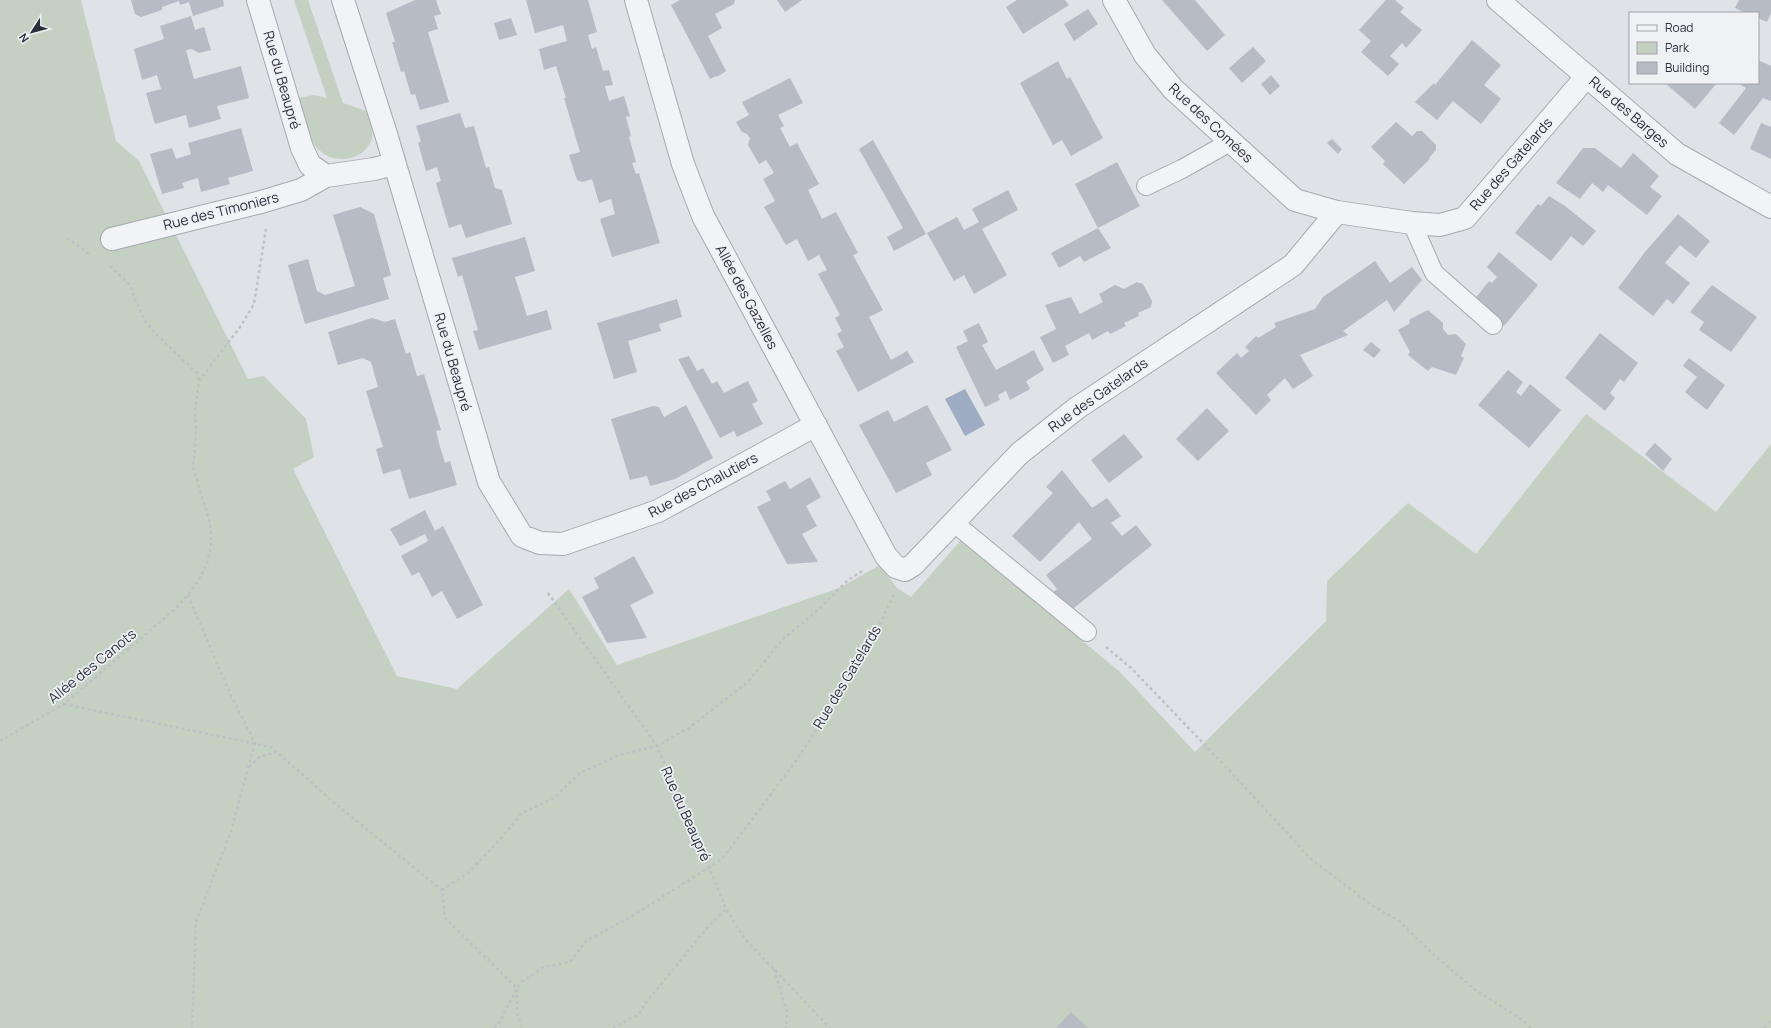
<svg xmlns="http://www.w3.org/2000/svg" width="1771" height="1028" viewBox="0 0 1771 1028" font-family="Manrope,sans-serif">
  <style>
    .green { fill: #c4d0c1 }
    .water { fill: #9eadc3 }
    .building { fill: #b7bbc3 }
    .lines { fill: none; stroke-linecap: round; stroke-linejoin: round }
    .lane-casing { stroke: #a5a9b0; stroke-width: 20 }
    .street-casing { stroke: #a5a9b0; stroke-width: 24 }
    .path { stroke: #bec0c6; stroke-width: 2.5; stroke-dasharray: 3 3; stroke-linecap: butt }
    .lane { stroke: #f2f3f6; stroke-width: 18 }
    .street { stroke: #f2f3f6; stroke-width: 22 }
    .labels { text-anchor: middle; stroke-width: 3.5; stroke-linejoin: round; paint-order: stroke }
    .street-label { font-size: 14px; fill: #2a2f3c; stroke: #eff1f5 }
  </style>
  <rect width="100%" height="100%" fill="#dfe2e7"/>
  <path class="green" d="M 0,0 L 81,0 L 116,141 L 139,161 L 248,379 L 264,376 L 306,419 L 314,457 L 293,469 L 397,676 L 457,689 L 569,589 L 617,665 L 839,588 L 880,565 L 897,588 L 911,597 L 961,540 L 1120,672 L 1195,752 L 1326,621 L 1327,581 L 1408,503 L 1476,554 L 1586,414 L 1716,512 L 1771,444 L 1771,1028 L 0,1028 Z
    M 294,0 L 308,0 L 343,103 L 366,111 C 369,119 373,129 372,138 C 372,141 369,144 368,146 C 358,162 332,163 319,150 C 308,140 303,113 298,98 L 314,95 L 327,98 Z"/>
  <path class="water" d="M 965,389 L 985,425 L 965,436 L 945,399 Z"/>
  <path class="building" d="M 131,0 L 223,0 L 224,6 L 193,16 L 189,2 L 180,5 L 179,1 L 162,7 L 162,10 L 141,17 L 135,14 Z
    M 415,0 L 436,0 L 441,14 L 434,16 L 438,29 L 428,32 L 449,102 L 420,110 L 415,94 L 411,95 L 404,71 L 401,72 L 392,42 L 395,42 L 386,13 Z
    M 526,0 L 588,0 L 597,32 L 588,35 L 592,49 L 596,47 L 603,71 L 609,70 L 613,85 L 605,86 L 609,101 L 624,96 L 630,116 L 626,117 L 631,136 L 629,137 L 636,162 L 632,163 L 636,174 L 639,173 L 660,243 L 612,257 L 600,219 L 615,214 L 611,199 L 599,203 L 592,179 L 582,182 L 577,180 L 569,155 L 580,152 L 564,98 L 566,98 L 556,66 L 544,70 L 539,49 L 567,41 L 563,25 L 535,33 Z
    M 680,0 L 735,0 L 734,4 L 715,14 L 722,28 L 708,36 L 726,71 L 717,77 L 716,76 L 710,79 L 671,5 Z
    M 777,0 L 802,0 L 785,12 Z
    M 1017,0 L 1065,0 L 1069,5 L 1023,34 L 1006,7 Z
    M 1162,0 L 1195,0 L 1225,35 L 1207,51 Z
    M 1386,0 L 1395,0 L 1404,8 L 1400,12 L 1422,30 L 1406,48 L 1402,43 L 1390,56 L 1399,64 L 1388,76 L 1361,52 L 1371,41 L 1359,30 Z
    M 1739,0 L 1771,0 L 1771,13 L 1767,22 L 1758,18 L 1758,13 L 1746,13 L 1735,8 Z
    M 1088,9 L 1098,24 L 1074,41 L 1064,24 Z
    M 191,16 L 195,30 L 204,27 L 211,50 L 199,53 L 192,49 L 186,50 L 194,79 L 241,66 L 249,98 L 217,106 L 221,119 L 189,128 L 186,115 L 155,124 L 146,93 L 161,89 L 157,75 L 142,80 L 134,49 L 164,39 L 160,26 Z
    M 511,18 L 517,35 L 499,40 L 494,23 Z
    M 1472,40 L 1501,65 L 1484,85 L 1501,99 L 1481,124 L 1453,101 L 1437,120 L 1415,102 L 1434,83 L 1435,85 Z
    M 1253,47 L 1266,61 L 1242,83 L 1229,68 Z
    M 1758,60 L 1771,66 L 1771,101 L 1763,98 L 1734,135 L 1719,123 L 1746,88 L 1738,83 L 1758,83 Z
    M 1058,61 L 1067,79 L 1070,77 L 1103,138 L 1071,156 L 1062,140 L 1053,145 L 1020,83 Z
    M 1271,75 L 1280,86 L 1270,95 L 1261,84 Z
    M 790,78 L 803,103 L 778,115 L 784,126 L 780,128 L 790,147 L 797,143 L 819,184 L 808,190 L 822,219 L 836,212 L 858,253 L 853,255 L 883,310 L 869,317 L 891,360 L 907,351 L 914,362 L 858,392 L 836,351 L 844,347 L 837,334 L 842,331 L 835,318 L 840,315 L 818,274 L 827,270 L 819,255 L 808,261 L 797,239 L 786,245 L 764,207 L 775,201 L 763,179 L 774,173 L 766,160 L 759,164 L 748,145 L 750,138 L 747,134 L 742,132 L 736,122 L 749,115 L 742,102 Z
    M 1665,83 L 1717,83 L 1695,109 Z
    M 460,113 L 465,128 L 474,126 L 486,168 L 489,167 L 495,188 L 502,190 L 512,224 L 466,238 L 461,224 L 449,228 L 436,183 L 441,181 L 437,167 L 426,171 L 418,143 L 421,141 L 416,126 Z
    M 1396,122 L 1412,136 L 1417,131 L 1422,131 L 1436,145 L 1436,150 L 1429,158 L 1430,159 L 1404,184 L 1383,164 L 1385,161 L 1371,147 Z
    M 1761,123 L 1771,127 L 1771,159 L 1750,149 Z
    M 241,128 L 253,171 L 228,178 L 230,184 L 201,192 L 198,178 L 182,183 L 184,188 L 162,194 L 150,154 L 172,148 L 176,159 L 191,154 L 188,143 Z
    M 1332,139 L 1342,149 L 1338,154 L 1327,143 Z
    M 873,140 L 926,234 L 894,251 L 887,237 L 903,228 L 859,149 Z
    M 1583,148 L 1595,148 L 1621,168 L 1633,153 L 1659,176 L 1650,187 L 1662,196 L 1647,215 L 1608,185 L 1603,192 L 1592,183 L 1580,199 L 1556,183 Z
    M 1117,162 L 1140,206 L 1098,228 L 1075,184 Z
    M 1008,190 L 1018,210 L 982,229 L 1007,275 L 974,294 L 964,275 L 954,281 L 927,233 L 957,217 L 964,230 L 979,222 L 972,209 Z
    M 1549,196 L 1565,206 L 1596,231 L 1583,246 L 1571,236 L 1551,261 L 1515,233 L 1538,204 L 1541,206 Z
    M 360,207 L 374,214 L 391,275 L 383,278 L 389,299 L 305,324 L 288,265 L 308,259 L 317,291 L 325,295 L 355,286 L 333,215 Z
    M 1678,214 L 1710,241 L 1696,258 L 1680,245 L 1665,263 L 1690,283 L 1673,304 L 1667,299 L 1653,316 L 1618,288 L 1645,252 Z
    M 1098,228 L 1111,248 L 1084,262 L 1080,256 L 1059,268 L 1051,253 Z
    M 525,237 L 535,271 L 515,277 L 527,316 L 547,310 L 552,329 L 479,350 L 473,331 L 478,330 L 462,275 L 458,277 L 452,258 Z
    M 1499,252 L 1538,285 L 1504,326 L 1474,300 L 1489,281 L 1492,283 L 1497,277 L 1487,267 Z
    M 1375,261 L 1390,283 L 1412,267 L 1422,280 L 1394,312 L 1387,300 L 1343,331 L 1348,335 L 1300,355 L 1313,376 L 1293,389 L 1285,378 L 1267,395 L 1271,400 L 1256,415 L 1216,373 L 1237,353 L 1241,358 L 1249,351 L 1245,347 L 1256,336 L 1258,338 L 1276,327 L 1274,323 L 1315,309 L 1323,297 Z
    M 1137,282 L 1143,284 L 1152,301 L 1151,307 L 1138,313 L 1139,316 L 1124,323 L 1126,326 L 1110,334 L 1108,331 L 1092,340 L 1089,333 L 1065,346 L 1069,355 L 1053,363 L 1040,337 L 1056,329 L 1045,305 L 1071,297 L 1080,314 L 1103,302 L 1099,294 L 1115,285 L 1124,289 Z
    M 1712,285 L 1757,317 L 1731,352 L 1699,330 L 1704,322 L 1690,312 Z
    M 677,299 L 682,317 L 659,324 L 661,331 L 628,341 L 637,372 L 614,379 L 597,323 Z
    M 1428,310 L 1443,323 L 1443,329 L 1448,335 L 1456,334 L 1466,344 L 1461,356 L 1464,358 L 1456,375 L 1432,367 L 1428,371 L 1408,355 L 1410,352 L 1398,330 L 1409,324 L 1410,319 Z
    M 372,318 L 385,322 L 395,319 L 406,354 L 410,352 L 417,376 L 424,374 L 441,430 L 436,431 L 440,447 L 445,463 L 450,461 L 457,485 L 409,499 L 400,469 L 383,474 L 376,449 L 383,447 L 366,391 L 378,387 L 371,362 L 363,358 L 338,365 L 328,332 Z
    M 979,323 L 988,342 L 982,345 L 996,370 L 1034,350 L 1044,370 L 1026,381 L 1030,389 L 1010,400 L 1006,391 L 998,395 L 1000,400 L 985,407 L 956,347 L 968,341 L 963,331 Z
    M 1600,333 L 1638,363 L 1624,382 L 1620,379 L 1610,393 L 1615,398 L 1605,411 L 1565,378 Z
    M 1371,342 L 1381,350 L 1374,358 L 1363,350 Z
    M 689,356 L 697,371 L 703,368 L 712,384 L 717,381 L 724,393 L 748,381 L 758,401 L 752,404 L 763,424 L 737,437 L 734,431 L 720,438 L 678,359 Z
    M 1689,358 L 1725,385 L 1707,410 L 1685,392 L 1697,377 L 1683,366 Z
    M 1508,370 L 1523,382 L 1516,392 L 1521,396 L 1530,384 L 1561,410 L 1529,448 L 1478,405 Z
    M 686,405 L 713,458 L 675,479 L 650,486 L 647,476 L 630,480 L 611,419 L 653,406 L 659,407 L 664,417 Z
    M 927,405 L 952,450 L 926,463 L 932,475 L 896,493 L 859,425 L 888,410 L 894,422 Z
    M 1207,408 L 1229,431 L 1198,461 L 1176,439 Z
    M 1124,434 L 1143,457 L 1109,483 L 1091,460 Z
    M 1655,443 L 1672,459 L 1663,471 L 1645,454 Z
    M 1062,470 L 1092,508 L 1107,498 L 1121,516 L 1111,523 L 1122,536 L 1136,525 L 1152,545 L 1069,612 L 1053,592 L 1057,589 L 1046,575 L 1092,539 L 1079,522 L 1040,562 L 1012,536 L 1053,493 L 1046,487 Z
    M 810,477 L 821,497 L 806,506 L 817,526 L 802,534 L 818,562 L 787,564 L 757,507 L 771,500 L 766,491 L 785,481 L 790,489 Z
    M 425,510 L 435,531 L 443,526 L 483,605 L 457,619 L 442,591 L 432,597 L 419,572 L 412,576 L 401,556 L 428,541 L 425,534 L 400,546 L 390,529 Z
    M 634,556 L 654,593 L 630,605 L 647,638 L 607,643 L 582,597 L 599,588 L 594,578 Z
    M 1071,1012 L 1088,1028 L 1056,1028 Z"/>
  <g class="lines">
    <g class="lane-casing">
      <path id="lane" d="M 1146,186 L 1182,169 L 1230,142
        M 1412,223 L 1434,273 L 1493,325
        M 953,522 L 1087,632"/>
    </g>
    <g class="street-casing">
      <path id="street" d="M 258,0 L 302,148 L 310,165 L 326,176 L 374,169 L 394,164
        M 343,0 L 386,134 L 489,482 L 522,536 L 540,543 L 563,544 L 658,511 L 816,425
        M 636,0 L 683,164 L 703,216 L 886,556 L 896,567 L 905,570 L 913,565 L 1020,453 L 1077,408 L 1293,265 L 1337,212
        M 1114,0 L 1145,55 L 1173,89 L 1295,200 L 1337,212 L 1412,223 L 1440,225 L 1465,218 L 1587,76
        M 1498,0 L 1677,154 L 1771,207
        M 112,239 L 261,202 L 301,190 L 326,176"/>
    </g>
    <path class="path" d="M 67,238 L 89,254
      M 110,266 L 130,285 L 136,302 L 145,321 L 158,336 L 197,373 L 199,380
      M 548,593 L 657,746 L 709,867 L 726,909 L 745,939 L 830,1028
      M 188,595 L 227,687 L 255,743 L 231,831 L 196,922 L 192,1028
      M 1106,647 L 1131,668 L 1228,769 L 1311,859 L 1373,906 L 1399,921 L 1435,956 L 1474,989 L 1524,1021 L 1531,1028
      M 64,704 L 271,747 L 337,805 L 442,890 L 445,918 L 517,988 L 517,1013 L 522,1028
      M 0,741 L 64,704 L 174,610 L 188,595 L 201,576 L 207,563 L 211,547 L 210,523 L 193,467 L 196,436 L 195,411 L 199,381 L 240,327 L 254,304 L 266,229
      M 249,767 L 259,757 L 276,752
      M 442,890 L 468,873 L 495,845 L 522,813 L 553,799 L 580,773 L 619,755 L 657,746 L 689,728 L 748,682 L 782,640 L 818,610 L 848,580 L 864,570
      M 774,969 L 787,1012 L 786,1028
      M 494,1028 L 498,1025 L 517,988 L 521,982 L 544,967 L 570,962 L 586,941 L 634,915 L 722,859 L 796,761 L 856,669 L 876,633 L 894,594
      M 613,1028 L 639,1014 L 645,1004 L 706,929 L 726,909
      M 1764,1028 L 1771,1020"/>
    <use href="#lane" class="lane"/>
    <use href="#street" class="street"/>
  </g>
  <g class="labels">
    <g class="street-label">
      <text transform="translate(282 80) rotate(74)" y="5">Rue du Beaupré</text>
      <text transform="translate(1629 112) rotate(41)" y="5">Rue des Barges</text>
      <text transform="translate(1211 123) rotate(43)" y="5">Rue des Comées</text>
      <text transform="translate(1511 164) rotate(-49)" y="5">Rue des Gatelards</text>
      <text transform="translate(221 211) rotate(-14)" y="5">Rue des Timoniers</text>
      <text transform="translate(747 297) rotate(62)" y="5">Allée des Gazelles</text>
      <text transform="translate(453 362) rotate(74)" y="5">Rue du Beaupré</text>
      <text transform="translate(1098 395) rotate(-35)" y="5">Rue des Gatelards</text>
      <text transform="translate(703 485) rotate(-28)" y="5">Rue des Chalutiers</text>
      <text transform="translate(92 666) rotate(-39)" y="5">Allée des Canots</text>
      <text transform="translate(847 677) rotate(-59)" y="5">Rue des Gatelards</text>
      <text transform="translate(686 814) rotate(66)" y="5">Rue du Beaupré</text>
    </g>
  </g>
  <rect x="1629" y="12" width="130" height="72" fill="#eff1f5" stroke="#a0a3ab"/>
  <rect x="1637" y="25" width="20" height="6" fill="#f2f3f6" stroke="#a0a3ab"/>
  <text x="1665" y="32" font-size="12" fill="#2a2f3c">Road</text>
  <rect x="1637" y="42" width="20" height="12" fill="#c4d0c1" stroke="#a0a3ab"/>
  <text x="1665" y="52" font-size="12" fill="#2a2f3c">Park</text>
  <rect x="1637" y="62" width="20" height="12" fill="#b7bbc3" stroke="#a0a3ab"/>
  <text x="1665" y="72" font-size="12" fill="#2a2f3c">Building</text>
  <g transform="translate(32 32) rotate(234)" stroke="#eff1f5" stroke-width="3" paint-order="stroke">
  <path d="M0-3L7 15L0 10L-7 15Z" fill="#2a2f3c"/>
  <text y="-6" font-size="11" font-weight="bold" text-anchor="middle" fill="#2a2f3c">N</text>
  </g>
</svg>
